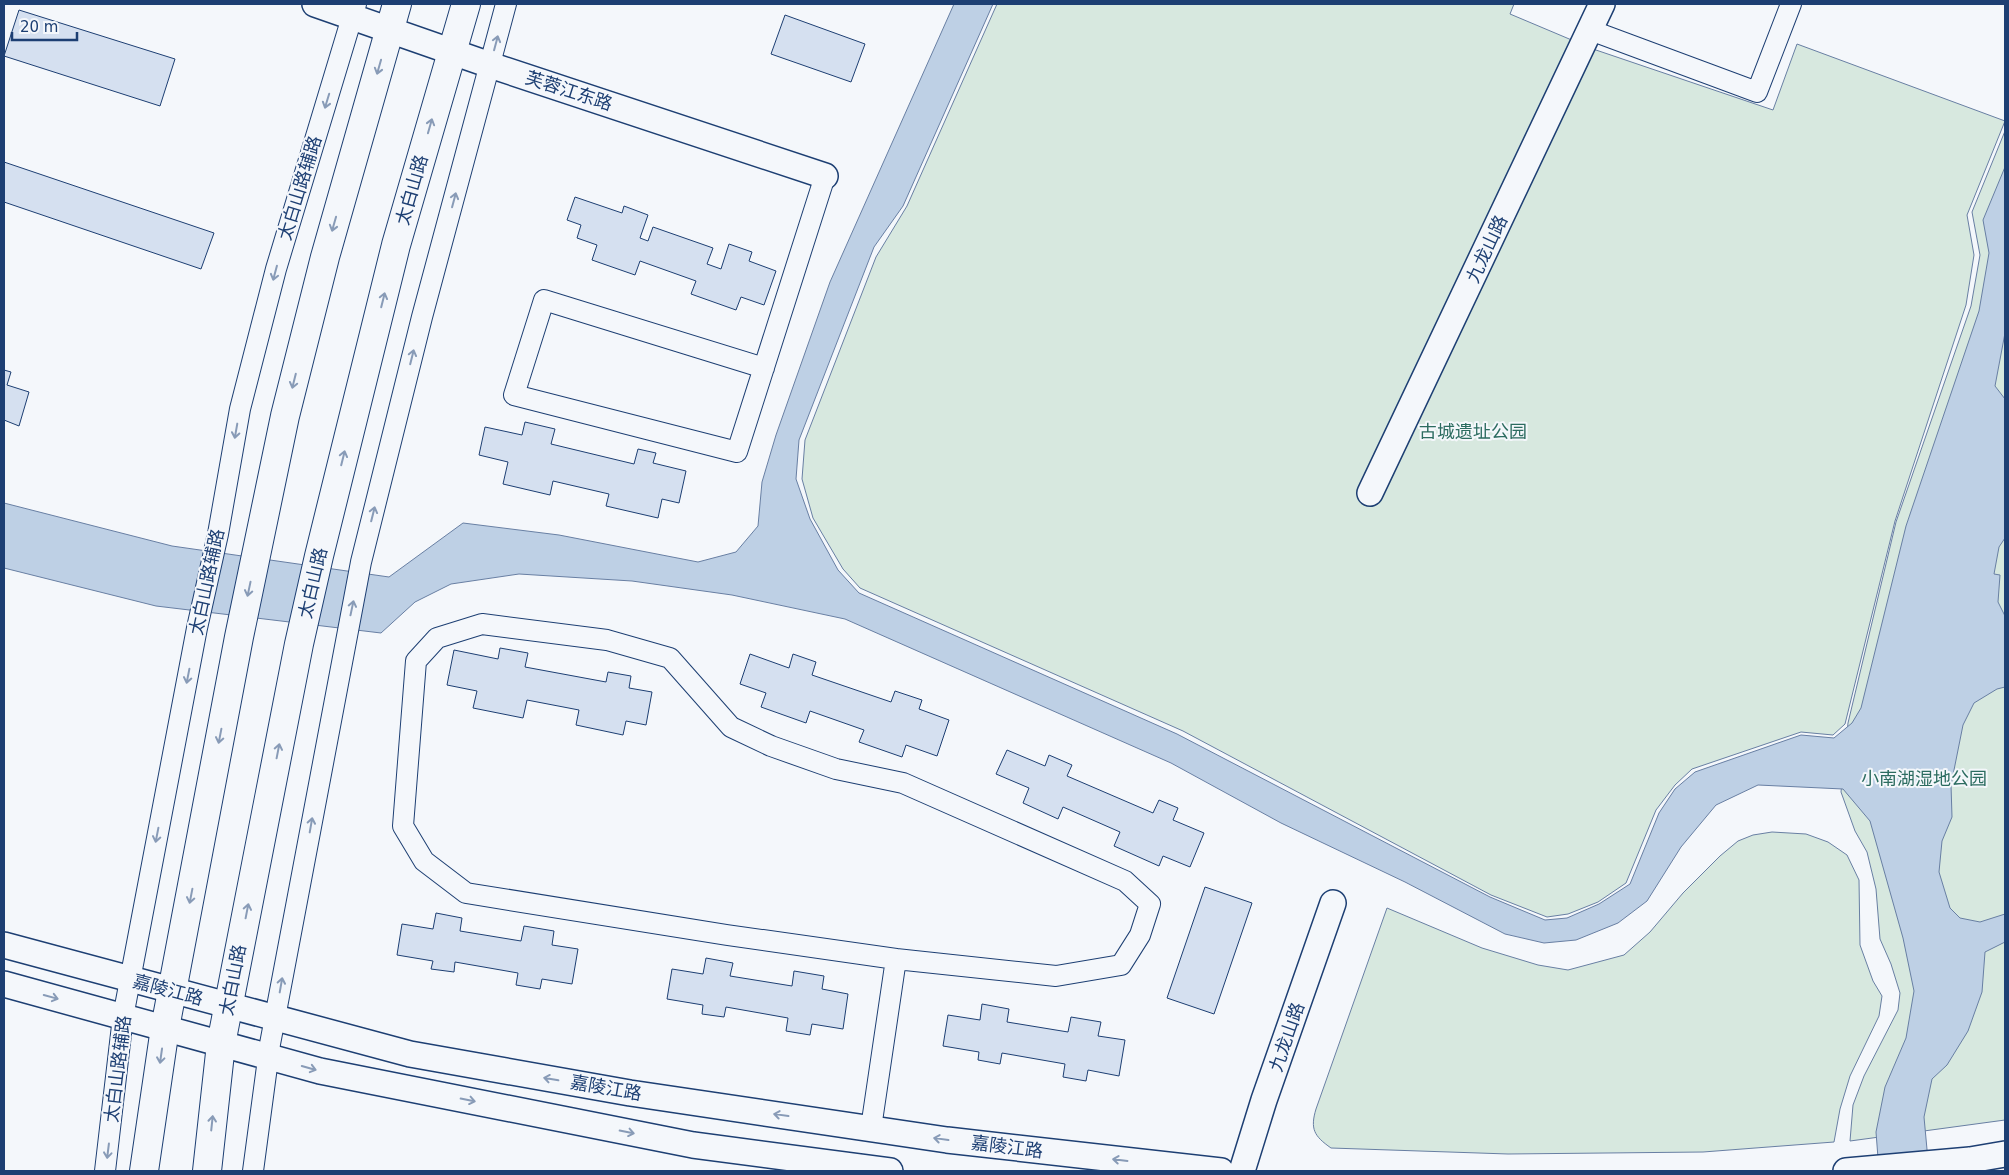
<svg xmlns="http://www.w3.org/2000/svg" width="2009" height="1175" viewBox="0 0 2009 1175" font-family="'DejaVu Sans','Noto Sans SC',sans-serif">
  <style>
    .green { fill: #d7e8df; stroke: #687fa3 }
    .water { fill: #bed0e5; stroke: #687fa3 }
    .building { fill: #d5e0f0; stroke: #1d3f73 }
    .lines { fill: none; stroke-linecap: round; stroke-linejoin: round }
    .minor-casing { stroke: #1d3f73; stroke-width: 22 }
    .tertiary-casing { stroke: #1d3f73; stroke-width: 28 }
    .secondary-casing { stroke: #1d3f73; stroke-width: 30 }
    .minor { stroke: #f4f7fb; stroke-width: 20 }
    .tertiary { stroke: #f4f7fb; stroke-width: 25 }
    .secondary { stroke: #f4f7fb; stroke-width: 28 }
    .oneway { stroke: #889bb7 }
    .labels { text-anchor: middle; stroke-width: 4; stroke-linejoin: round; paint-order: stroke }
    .street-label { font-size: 18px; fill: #1d3f73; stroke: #f4f7fb }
    .park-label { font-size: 18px; fill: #2c6c60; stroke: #f4f7fb }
  </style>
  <rect width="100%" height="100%" fill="#f4f7fb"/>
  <path class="green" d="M 997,4 L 1514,4 L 1510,14 L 1593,49 L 1773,110 L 1797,44 L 2005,121 L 1967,215 L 1974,255 L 1966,305 L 1895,521 L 1845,724 L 1833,735 L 1801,732 L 1692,769 L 1675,785 L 1656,810 L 1626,883 L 1598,902 L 1568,914 L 1547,917 L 1491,895 L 1183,731 L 860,588 L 843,569 L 813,518 L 802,479 L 805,440 L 876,257 L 907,206 Z
    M 2005,131 L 2005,1120 L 1850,1141 L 1853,1105 L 1864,1076 L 1898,1010 L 1900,993 L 1891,964 L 1880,939 L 1876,889 L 1867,852 L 1855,831 L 1841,792 L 1848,723 L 1896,522 L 1971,306 L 1980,255 L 1972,212 Z
    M 1772,832 L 1806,834 L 1828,842 L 1847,855 L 1859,880 L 1860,945 L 1873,981 L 1882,996 L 1879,1016 L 1850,1076 L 1840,1109 L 1834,1142 L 1703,1152 L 1508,1154 L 1331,1148 C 1314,1136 1310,1129 1316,1109 L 1387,908 L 1482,948 L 1538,965 L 1568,970 L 1624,955 L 1650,932 L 1683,893 L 1720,856 L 1738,841 L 1753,835 Z"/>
  <path class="water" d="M 954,4 L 993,4 L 903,206 L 874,247 L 799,440 L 796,479 L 810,519 L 838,570 L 859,593 L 1177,734 L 1490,897 L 1545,920 L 1567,918 L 1599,904 L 1630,884 L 1659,813 L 1675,789 L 1695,772 L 1801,735 L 1834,738 L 1852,723 L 1861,708 L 1906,526 L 1979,311 L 1989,253 L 1983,220 L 2005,167 L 2005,333 L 1995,386 L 2005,399 L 2005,538 L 1999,547 L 1994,574 L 2000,575 L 1998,602 L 2005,616 L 2005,687 L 1997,689 L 1974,703 L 1963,725 L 1951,785 L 1952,817 L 1942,841 L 1939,872 L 1950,908 L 1960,918 L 1980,922 L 2005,914 L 2005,942 L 1985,952 L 1982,992 L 1968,1031 L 1947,1065 L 1932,1079 L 1924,1117 L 1929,1171 L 1879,1171 L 1876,1132 L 1885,1087 L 1906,1038 L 1914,991 L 1903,938 L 1870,821 L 1843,789 L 1758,785 L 1716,805 L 1681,847 L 1647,901 L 1618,923 L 1576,940 L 1544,943 L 1505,934 L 1405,882 L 1281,823 L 1171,763 L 845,619 L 732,595 L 632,581 L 519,574 L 451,584 L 415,602 L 381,633 L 156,606 L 4,568 L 4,503 L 172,546 L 389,577 L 463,523 L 559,535 L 698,562 L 736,552 L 758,526 L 762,482 L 776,435 L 830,282 Z"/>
  <path class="building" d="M 19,10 L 175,59 L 160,106 L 4,56 Z
    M 785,15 L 865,44 L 851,82 L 771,54 Z
    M 4,162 L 214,233 L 201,269 L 4,202 Z
    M 575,197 L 622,213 L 624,206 L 648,215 L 640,238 L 648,241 L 653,227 L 713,248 L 707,264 L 721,269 L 729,244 L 752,252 L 749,261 L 776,271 L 764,305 L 741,297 L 736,310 L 691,294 L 696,281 L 640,261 L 635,275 L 592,260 L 597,245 L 577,238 L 581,225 L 567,220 Z
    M 4,370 L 11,372 L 7,385 L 29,392 L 19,426 L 4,420 Z
    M 525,422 L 555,429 L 551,444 L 634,464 L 638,449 L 656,453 L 653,463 L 686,471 L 679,503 L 662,499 L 658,518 L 606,506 L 609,494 L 553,481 L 550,495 L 503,484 L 508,462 L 479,455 L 485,427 L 522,435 Z
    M 500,648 L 528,653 L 525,667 L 606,682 L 608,672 L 631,676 L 629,688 L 652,692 L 646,725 L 626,721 L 623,735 L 576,725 L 579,710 L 527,700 L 523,718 L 473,708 L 477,691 L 447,685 L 454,650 L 498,659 Z
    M 750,654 L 789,668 L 793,654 L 816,662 L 812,675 L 891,702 L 895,691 L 922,700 L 919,709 L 949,720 L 937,756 L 906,745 L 902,757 L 859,742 L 864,730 L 810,711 L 806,723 L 761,707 L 766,693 L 740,684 Z
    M 1007,750 L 1045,766 L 1049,755 L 1072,765 L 1067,776 L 1153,813 L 1159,800 L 1178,808 L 1173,820 L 1204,833 L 1190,867 L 1163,856 L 1159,866 L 1114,846 L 1120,832 L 1063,807 L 1058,819 L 1023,803 L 1029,788 L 996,774 Z
    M 1205,887 L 1252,903 L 1214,1014 L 1167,998 Z
    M 436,913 L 462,918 L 460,931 L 521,941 L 524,926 L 554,931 L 552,945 L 578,949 L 572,984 L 542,979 L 540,989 L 516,985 L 518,973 L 455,962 L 454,972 L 431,969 L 433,961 L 397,955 L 402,924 L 433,929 Z
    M 706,958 L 733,963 L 730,976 L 792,986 L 794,971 L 824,976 L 822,989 L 848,994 L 843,1029 L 812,1024 L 810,1035 L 786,1031 L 788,1018 L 726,1007 L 724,1017 L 702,1014 L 703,1005 L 667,999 L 672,969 L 703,974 Z
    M 982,1004 L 1009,1009 L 1007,1022 L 1068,1032 L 1071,1017 L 1101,1022 L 1098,1036 L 1125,1040 L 1119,1076 L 1088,1070 L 1086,1081 L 1063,1077 L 1065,1064 L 1002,1053 L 1000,1064 L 978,1060 L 979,1052 L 943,1046 L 948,1015 L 980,1020 Z"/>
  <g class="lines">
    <g class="minor-casing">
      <path id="minor" d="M 1590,30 L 1757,92 L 1791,4
        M 764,368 L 544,300 L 514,395 L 737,452 L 825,176
        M 871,1128 L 896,959 L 1056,976 L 1121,965 L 1140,935 L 1150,904 L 1125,881 L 903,783 L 836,769 L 771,746 L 731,727 L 670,658 L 607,640 L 482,624 L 437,638 L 416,661 L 403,826 L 424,861 L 466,893 L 727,935 L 896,959
        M 105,1171 L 123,1017 L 130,980 L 197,628 L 218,534 L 240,409 L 276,269 L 356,4
        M 253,1171 L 270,1044 L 361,562 L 422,317 L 506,4"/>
    </g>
    <g class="tertiary-casing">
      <path id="tertiary" d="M 315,4 L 490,65 L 825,176
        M 1370,493 L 1602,4
        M 4,945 L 410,1054 L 630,1093 L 947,1140 L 1221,1171
        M 4,984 L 320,1071 L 693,1145 L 890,1171
        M 1242,1171 L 1264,1100 L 1333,903
        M 1846,1171 L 1970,1160 L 2005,1154"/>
    </g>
    <g class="secondary-casing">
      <path id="secondary" d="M 144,1171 L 165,1028 L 239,637 L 285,416 L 325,257 L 397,4
        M 207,1171 L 221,1044 L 299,644 L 319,556 L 396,245 L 466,4"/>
    </g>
    <use href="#minor" class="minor"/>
    <use href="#tertiary" class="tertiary"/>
    <use href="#secondary" class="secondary"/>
  </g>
  <defs><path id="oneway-shaft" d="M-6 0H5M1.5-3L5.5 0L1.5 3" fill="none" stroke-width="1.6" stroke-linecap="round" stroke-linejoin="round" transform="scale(1.25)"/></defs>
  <g class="oneway">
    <use href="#oneway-shaft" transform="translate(496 43) rotate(-75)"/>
    <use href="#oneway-shaft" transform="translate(379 67) rotate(106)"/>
    <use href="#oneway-shaft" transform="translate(327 101) rotate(107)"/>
    <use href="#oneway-shaft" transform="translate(430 126) rotate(-74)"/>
    <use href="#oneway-shaft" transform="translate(454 200) rotate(-75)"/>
    <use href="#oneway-shaft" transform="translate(334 224) rotate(106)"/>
    <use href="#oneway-shaft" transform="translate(275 273) rotate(105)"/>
    <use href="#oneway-shaft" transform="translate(383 300) rotate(-76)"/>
    <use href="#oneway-shaft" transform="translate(412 357) rotate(-76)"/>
    <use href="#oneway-shaft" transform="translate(294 381) rotate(104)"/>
    <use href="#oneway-shaft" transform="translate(236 431) rotate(100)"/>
    <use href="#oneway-shaft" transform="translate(343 458) rotate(-76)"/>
    <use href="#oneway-shaft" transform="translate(373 514) rotate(-76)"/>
    <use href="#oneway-shaft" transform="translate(249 589) rotate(102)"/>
    <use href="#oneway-shaft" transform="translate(352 608) rotate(-78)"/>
    <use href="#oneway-shaft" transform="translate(188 676) rotate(101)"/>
    <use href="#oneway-shaft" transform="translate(220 736) rotate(101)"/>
    <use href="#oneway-shaft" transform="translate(278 751) rotate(-79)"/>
    <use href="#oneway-shaft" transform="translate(311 825) rotate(-80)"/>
    <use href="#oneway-shaft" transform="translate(157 835) rotate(101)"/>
    <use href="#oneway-shaft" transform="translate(191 896) rotate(101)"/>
    <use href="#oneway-shaft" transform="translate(247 911) rotate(-79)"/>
    <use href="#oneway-shaft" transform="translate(281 985) rotate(-80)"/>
    <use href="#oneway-shaft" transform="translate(51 997) rotate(15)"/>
    <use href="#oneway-shaft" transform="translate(161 1056) rotate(98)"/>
    <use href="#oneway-shaft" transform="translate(309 1068) rotate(16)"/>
    <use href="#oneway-shaft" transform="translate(551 1079) rotate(-170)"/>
    <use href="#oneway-shaft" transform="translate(468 1100) rotate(11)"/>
    <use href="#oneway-shaft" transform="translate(781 1115) rotate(-172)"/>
    <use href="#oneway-shaft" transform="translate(212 1123) rotate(-84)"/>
    <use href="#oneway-shaft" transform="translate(627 1132) rotate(11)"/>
    <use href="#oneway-shaft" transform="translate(941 1139) rotate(-172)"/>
    <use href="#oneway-shaft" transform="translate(108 1151) rotate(97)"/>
    <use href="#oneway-shaft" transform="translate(1120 1160) rotate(-173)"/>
  </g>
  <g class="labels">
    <g class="street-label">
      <text transform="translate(569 91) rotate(18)" y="6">芙蓉江东路</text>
      <text transform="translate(300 188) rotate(-73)" y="6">太白山路辅路</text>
      <text transform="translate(412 190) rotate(-74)" y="6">太白山路</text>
      <text transform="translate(1487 249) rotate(-65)" y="6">九龙山路</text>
      <text transform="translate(207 582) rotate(-78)" y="6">太白山路辅路</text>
      <text transform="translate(313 583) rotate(-77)" y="6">太白山路</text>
      <text transform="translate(233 980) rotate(-79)" y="6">太白山路</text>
      <text transform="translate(168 990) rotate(15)" y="6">嘉陵江路</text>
      <text transform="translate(1287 1037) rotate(-71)" y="6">九龙山路</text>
      <text transform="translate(118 1069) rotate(-83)" y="6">太白山路辅路</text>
      <text transform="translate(606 1088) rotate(10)" y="6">嘉陵江路</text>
      <text transform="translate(1007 1147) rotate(7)" y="6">嘉陵江路</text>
    </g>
    <g class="park-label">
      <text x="1473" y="438">古城遗址公园</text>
      <text x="1924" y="785">小南湖湿地公园</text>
    </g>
  </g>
  <rect width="2009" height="1175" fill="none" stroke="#1d3f73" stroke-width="10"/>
  <path d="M12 32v8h65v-8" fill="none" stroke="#1d3f73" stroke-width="2.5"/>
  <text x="20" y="32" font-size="15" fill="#1d3f73" stroke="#f4f7fb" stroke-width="4" paint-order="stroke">20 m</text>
</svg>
